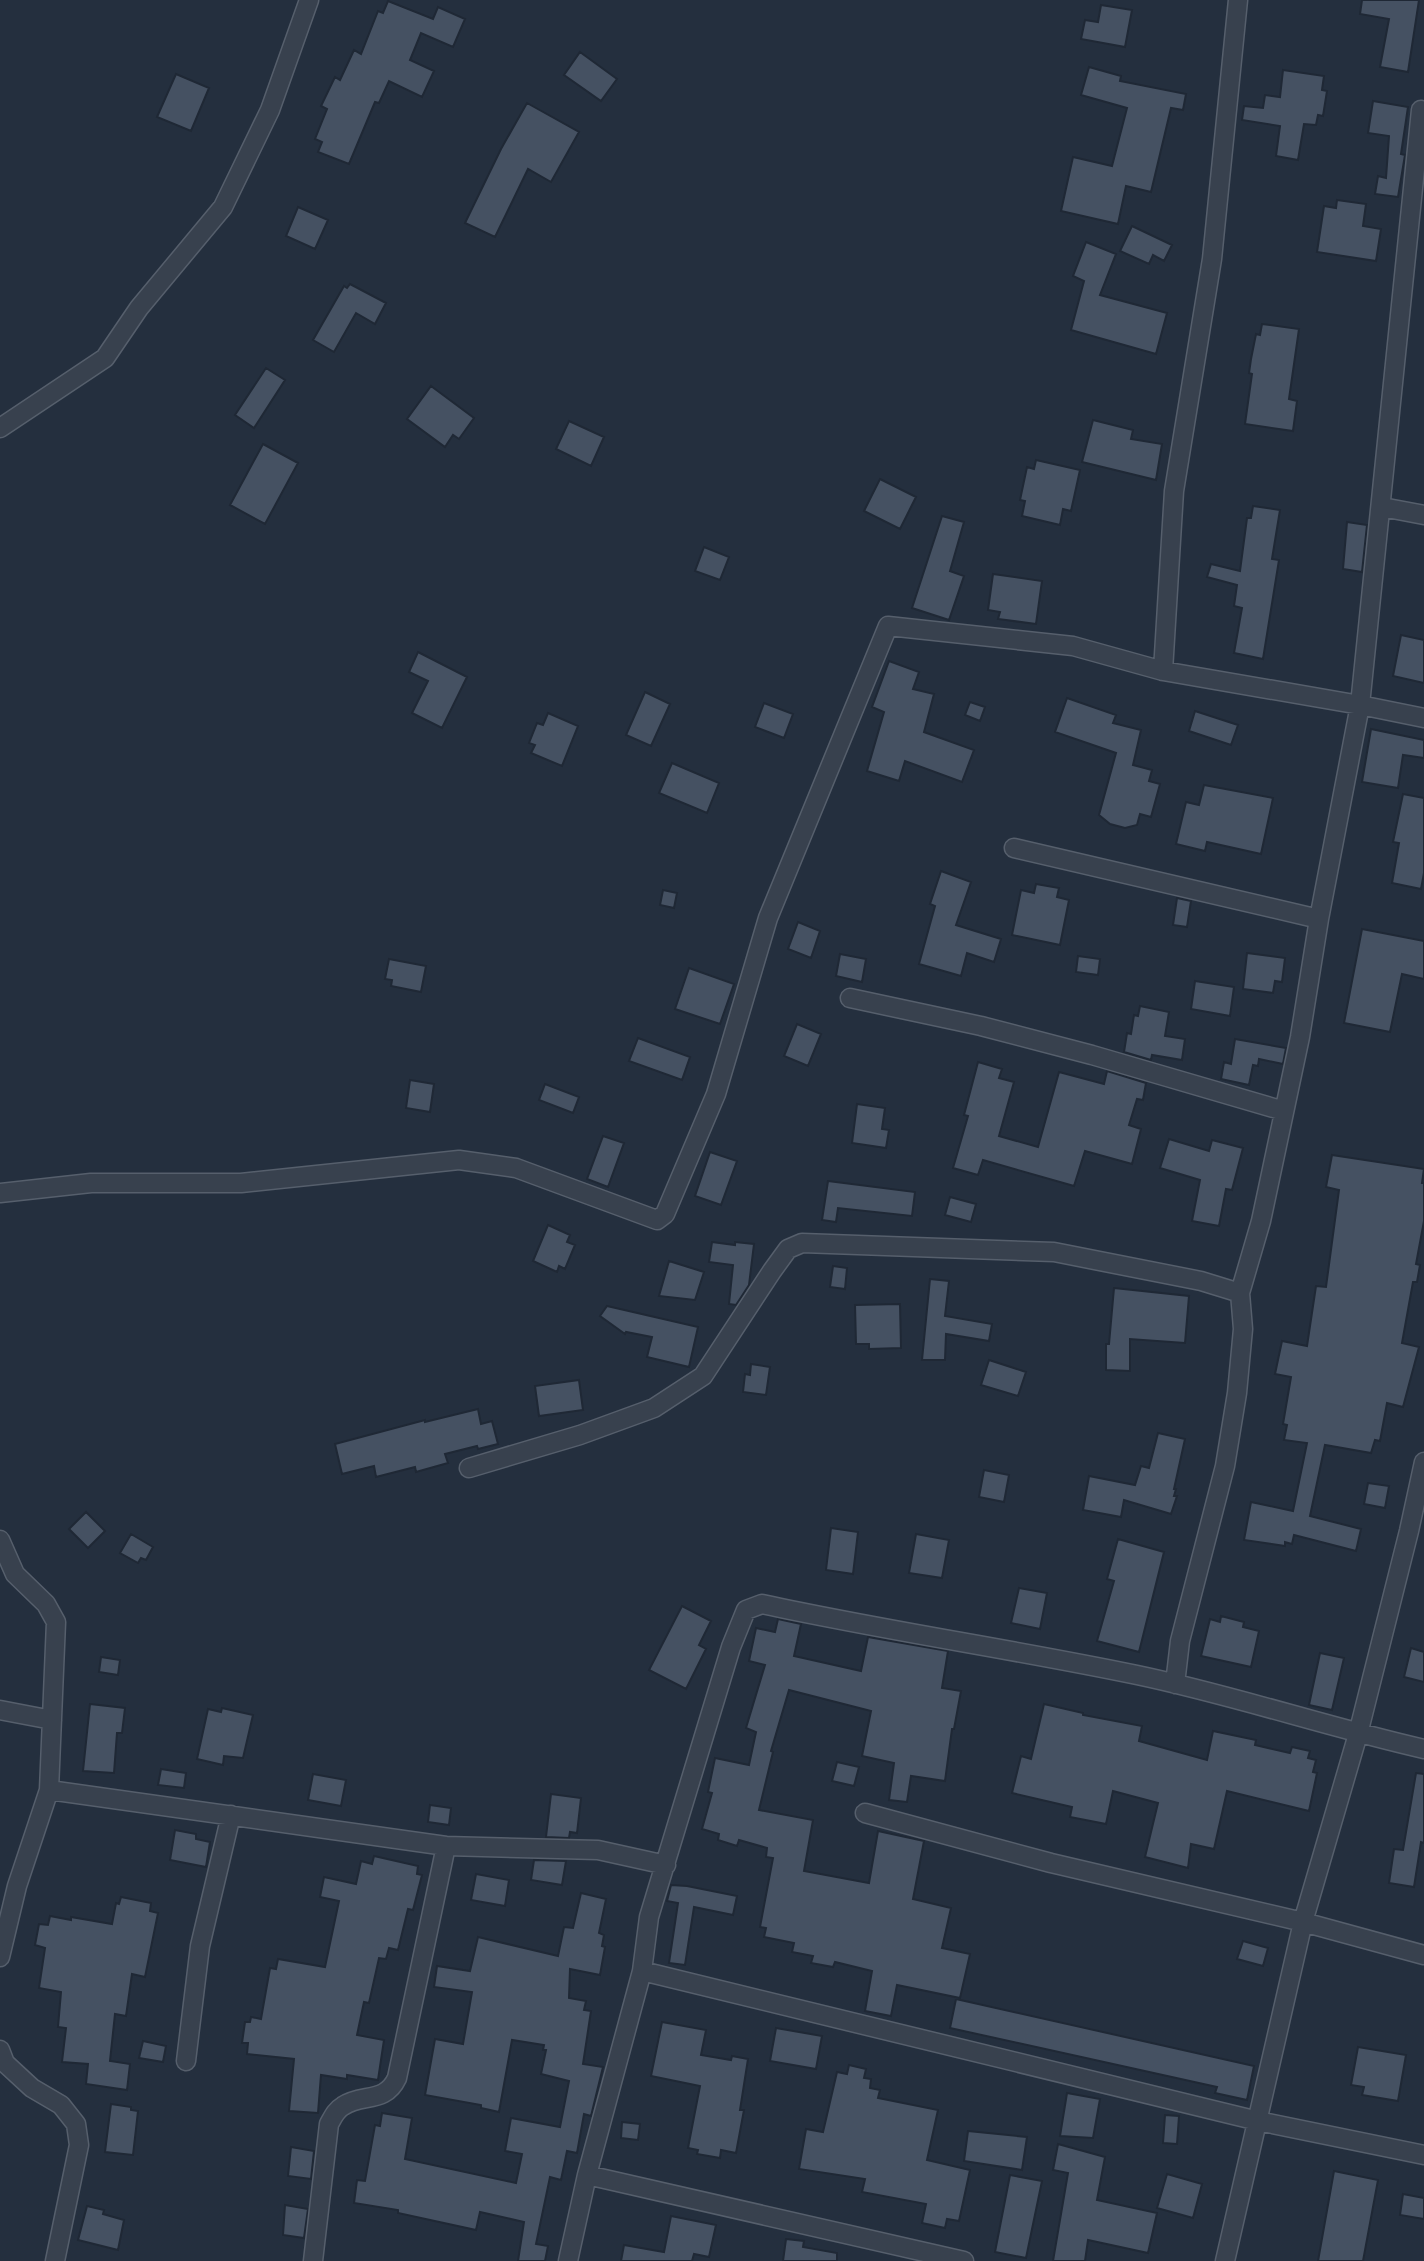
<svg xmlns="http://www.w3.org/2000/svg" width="1424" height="2261" viewBox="0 0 1424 2261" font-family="'DM Sans',sans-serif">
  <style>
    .building { fill: #455162; stroke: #1f2835; stroke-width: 2 }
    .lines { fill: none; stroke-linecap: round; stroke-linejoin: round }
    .street-casing { stroke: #565f6c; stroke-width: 21 }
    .street { stroke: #38414e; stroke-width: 18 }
  </style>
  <rect width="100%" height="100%" fill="#242f3e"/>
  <path class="building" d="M 1362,0 L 1419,0 L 1408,72 L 1380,67 L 1389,19 L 1360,14 Z
    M 388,1 L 433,19 L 438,7 L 465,19 L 453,47 L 421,33 L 410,60 L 434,71 L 422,97 L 389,81 L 379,103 L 375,102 L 349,164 L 318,152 L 322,142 L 315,139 L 327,109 L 321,106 L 335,77 L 340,80 L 354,50 L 361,54 L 378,11 L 383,13 Z
    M 1101,5 L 1132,10 L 1125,47 L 1081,39 L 1085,20 L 1098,22 Z
    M 580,52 L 617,79 L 601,101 L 564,75 Z
    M 1089,67 L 1121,76 L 1120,81 L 1186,94 L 1183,110 L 1171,108 L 1151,192 L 1126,186 L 1118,224 L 1061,211 L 1073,157 L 1112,166 L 1127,108 L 1081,95 Z
    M 1283,70 L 1324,76 L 1322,90 L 1327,91 L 1323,116 L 1318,115 L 1316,125 L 1304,124 L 1298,160 L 1276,156 L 1280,126 L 1242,120 L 1244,106 L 1263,108 L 1265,95 L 1280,97 Z
    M 176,74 L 209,88 L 191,131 L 157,117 Z
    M 1373,101 L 1408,107 L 1401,154 L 1405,155 L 1398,197 L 1375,194 L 1378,176 L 1386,178 L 1389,136 L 1368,133 Z
    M 527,103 L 579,132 L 551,182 L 528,169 L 495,237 L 465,223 L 501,149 Z
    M 1337,200 L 1366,204 L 1363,226 L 1381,229 L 1376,261 L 1317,252 L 1324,206 L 1336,208 Z
    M 298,207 L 328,220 L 315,249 L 286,236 Z
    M 1132,226 L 1172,245 L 1164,261 L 1153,255 L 1149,264 L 1120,251 Z
    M 1086,242 L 1116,254 L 1100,295 L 1167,313 L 1156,354 L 1071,330 L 1084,281 L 1073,276 Z
    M 350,284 L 386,303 L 375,324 L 356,313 L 334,352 L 313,340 L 344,286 L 347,288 Z
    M 1262,324 L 1299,329 L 1289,399 L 1297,401 L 1293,431 L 1245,424 L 1252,374 L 1249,373 L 1251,359 L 1256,334 L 1260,335 Z
    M 266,368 L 285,380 L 254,428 L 235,415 Z
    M 431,386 L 474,418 L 459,439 L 453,435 L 445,447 L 407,419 Z
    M 1093,420 L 1133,430 L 1131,439 L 1162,444 L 1156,480 L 1082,462 Z
    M 569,421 L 604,437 L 591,466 L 556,449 Z
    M 263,444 L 298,463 L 265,524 L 230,505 Z
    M 1036,460 L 1080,470 L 1071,511 L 1063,509 L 1060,525 L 1022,516 L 1025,501 L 1020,500 L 1027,467 L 1034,469 Z
    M 880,479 L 916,497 L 900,529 L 864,511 Z
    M 1253,506 L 1280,510 L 1272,559 L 1279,560 L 1263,659 L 1234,653 L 1242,608 L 1234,606 L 1237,585 L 1207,577 L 1211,564 L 1240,571 L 1247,518 L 1251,518 Z
    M 942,516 L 964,522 L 950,571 L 964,576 L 949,620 L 912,608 Z
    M 1347,522 L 1367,525 L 1362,572 L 1343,569 Z
    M 704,547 L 729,557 L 720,580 L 695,571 Z
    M 993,574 L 1042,581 L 1036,624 L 998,619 L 1000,612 L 988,610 Z
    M 1401,635 L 1424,640 L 1424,683 L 1393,676 Z
    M 418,652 L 467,677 L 442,728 L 412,713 L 428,681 L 409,672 Z
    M 889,661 L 919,672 L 913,689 L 934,694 L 924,732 L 974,750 L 962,782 L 905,761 L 899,781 L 867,771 L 884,712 L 872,707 Z
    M 645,692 L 670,704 L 651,746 L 626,735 Z
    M 1067,698 L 1116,715 L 1113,723 L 1141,730 L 1133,765 L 1152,770 L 1149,781 L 1160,784 L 1151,817 L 1140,814 L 1137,825 L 1125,828 L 1110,824 L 1099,815 L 1116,753 L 1055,732 Z
    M 970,702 L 985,707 L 980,721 L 965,715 Z
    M 764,703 L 793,714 L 784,738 L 755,727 Z
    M 1195,711 L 1238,725 L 1231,745 L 1189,731 Z
    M 548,713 L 578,726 L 562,766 L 531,753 L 535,745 L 529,743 L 537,723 L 543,725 Z
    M 1371,729 L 1424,740 L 1424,758 L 1403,755 L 1398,788 L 1362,782 Z
    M 672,763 L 719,783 L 707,813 L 659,793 Z
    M 1204,785 L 1273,798 L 1261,854 L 1207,842 L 1205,851 L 1176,844 L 1186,802 L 1199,805 Z
    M 1403,794 L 1424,798 L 1424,873 L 1421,889 L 1392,883 L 1399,843 L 1393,842 Z
    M 941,871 L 971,882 L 956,925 L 1001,939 L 994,962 L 967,953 L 961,976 L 919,964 L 935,906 L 930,904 Z
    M 1036,884 L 1059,888 L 1057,897 L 1069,900 L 1060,945 L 1012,935 L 1021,890 L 1034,893 Z
    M 663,890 L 677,893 L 674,908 L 660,905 Z
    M 1177,898 L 1191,901 L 1187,927 L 1173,925 Z
    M 798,922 L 820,931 L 811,958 L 788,949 Z
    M 1362,929 L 1424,941 L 1424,979 L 1402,974 L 1390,1032 L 1344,1023 Z
    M 1247,953 L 1285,958 L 1282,982 L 1275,981 L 1273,993 L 1243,989 Z
    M 840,954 L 866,959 L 862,982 L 836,976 Z
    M 1078,956 L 1100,959 L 1098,975 L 1076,972 Z
    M 389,959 L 426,966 L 421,992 L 391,986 L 392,980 L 385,979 Z
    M 689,968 L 734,984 L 720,1024 L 675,1009 Z
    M 1195,981 L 1234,987 L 1230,1016 L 1191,1009 Z
    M 1140,1006 L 1169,1012 L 1165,1036 L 1185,1039 L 1182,1060 L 1152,1055 L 1151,1060 L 1124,1052 L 1127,1033 L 1131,1034 L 1134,1015 L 1138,1016 Z
    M 797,1024 L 821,1034 L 808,1066 L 784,1056 Z
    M 638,1038 L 690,1057 L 682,1080 L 629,1061 Z
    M 1235,1039 L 1286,1048 L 1283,1064 L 1259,1059 L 1258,1066 L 1253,1065 L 1249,1085 L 1221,1079 L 1224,1062 L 1231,1064 Z
    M 978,1062 L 1002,1069 L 999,1078 L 1014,1082 L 999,1136 L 1038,1147 L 1059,1072 L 1104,1084 L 1107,1071 L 1146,1083 L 1143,1100 L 1137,1099 L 1129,1125 L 1141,1129 L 1132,1164 L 1085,1151 L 1074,1186 L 983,1160 L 978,1175 L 953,1168 L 968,1116 L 964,1115 Z
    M 410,1080 L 434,1084 L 430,1112 L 406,1108 Z
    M 545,1084 L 579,1097 L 573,1113 L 539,1100 Z
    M 857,1104 L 885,1108 L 882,1129 L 889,1130 L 886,1148 L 852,1143 Z
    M 603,1136 L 624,1143 L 608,1187 L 587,1179 Z
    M 1169,1139 L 1209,1151 L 1212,1140 L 1243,1148 L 1232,1190 L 1226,1189 L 1219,1226 L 1192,1221 L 1200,1180 L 1160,1168 Z
    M 710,1152 L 737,1161 L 721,1205 L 695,1196 Z
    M 1332,1155 L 1424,1169 L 1422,1183 L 1424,1183 L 1424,1221 L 1416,1264 L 1420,1265 L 1417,1282 L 1413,1282 L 1402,1343 L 1419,1347 L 1403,1407 L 1387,1403 L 1380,1441 L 1375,1440 L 1371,1453 L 1325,1445 L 1310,1516 L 1361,1529 L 1356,1551 L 1294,1535 L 1292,1544 L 1285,1542 L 1285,1546 L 1244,1540 L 1251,1502 L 1293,1511 L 1307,1443 L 1284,1440 L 1287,1425 L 1283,1424 L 1291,1377 L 1275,1374 L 1282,1341 L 1307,1346 L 1316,1286 L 1326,1287 L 1339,1190 L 1326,1187 Z
    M 828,1181 L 915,1192 L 912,1216 L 838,1208 L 836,1222 L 822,1220 Z
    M 950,1197 L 976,1204 L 971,1222 L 945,1215 Z
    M 548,1225 L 570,1235 L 567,1242 L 575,1245 L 565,1269 L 559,1266 L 557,1272 L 533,1261 Z
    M 712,1242 L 735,1245 L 735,1242 L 754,1244 L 749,1285 L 736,1305 L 729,1304 L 733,1265 L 709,1262 Z
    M 669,1261 L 704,1272 L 695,1300 L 659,1296 Z
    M 833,1266 L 847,1268 L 845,1289 L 830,1287 Z
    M 930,1279 L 949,1281 L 945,1316 L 992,1324 L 989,1341 L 946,1334 L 945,1360 L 922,1360 Z
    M 1114,1288 L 1189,1296 L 1185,1343 L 1130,1339 L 1130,1371 L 1106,1370 L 1106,1344 L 1109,1344 Z
    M 900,1304 L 901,1348 L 869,1349 L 869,1344 L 856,1344 L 855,1305 Z
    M 607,1306 L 698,1327 L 689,1367 L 647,1357 L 652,1337 L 626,1332 L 625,1334 L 600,1316 Z
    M 989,1360 L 1026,1372 L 1018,1396 L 981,1385 Z
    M 751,1364 L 770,1367 L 766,1395 L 743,1392 L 745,1374 L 750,1375 Z
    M 579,1380 L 583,1410 L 539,1416 L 535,1386 Z
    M 478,1409 L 481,1424 L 492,1421 L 498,1444 L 478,1449 L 477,1446 L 445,1454 L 448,1463 L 416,1472 L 415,1467 L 376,1477 L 374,1466 L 342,1474 L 335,1444 L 425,1420 L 425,1422 Z
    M 1158,1433 L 1185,1439 L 1174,1489 L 1176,1489 L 1174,1496 L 1177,1496 L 1171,1514 L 1124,1500 L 1121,1517 L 1083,1510 L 1089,1476 L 1135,1485 L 1141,1466 L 1149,1468 Z
    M 984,1470 L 1009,1475 L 1004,1502 L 979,1497 Z
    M 1368,1483 L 1389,1486 L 1385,1508 L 1364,1504 Z
    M 86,1512 L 105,1531 L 88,1548 L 69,1529 Z
    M 831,1528 L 858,1532 L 853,1574 L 826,1570 Z
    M 131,1534 L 153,1547 L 146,1560 L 141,1558 L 138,1563 L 120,1553 Z
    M 916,1534 L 949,1540 L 942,1578 L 909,1573 Z
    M 1118,1539 L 1164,1552 L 1139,1652 L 1097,1641 L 1114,1581 L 1107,1579 Z
    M 1019,1588 L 1047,1593 L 1040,1629 L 1011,1623 Z
    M 682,1606 L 711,1621 L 699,1645 L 706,1649 L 686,1689 L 649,1670 Z
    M 1221,1616 L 1244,1622 L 1243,1627 L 1259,1631 L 1251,1667 L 1201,1656 L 1210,1619 L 1220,1622 Z
    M 778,1619 L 801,1624 L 794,1656 L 861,1671 L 868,1637 L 948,1651 L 942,1688 L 961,1691 L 954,1729 L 952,1729 L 945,1781 L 911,1776 L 907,1802 L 889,1800 L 894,1763 L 862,1756 L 871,1711 L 789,1690 L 771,1751 L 773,1752 L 759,1810 L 813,1820 L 804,1871 L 869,1883 L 878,1831 L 924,1841 L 913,1899 L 951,1908 L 942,1948 L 970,1954 L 960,1998 L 897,1985 L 891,2016 L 865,2011 L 872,1971 L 835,1962 L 833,1967 L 811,1963 L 813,1956 L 792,1952 L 794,1943 L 764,1937 L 766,1928 L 760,1927 L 773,1858 L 766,1857 L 767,1848 L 739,1840 L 737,1846 L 718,1840 L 719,1834 L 702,1829 L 712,1793 L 708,1792 L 715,1758 L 749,1765 L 756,1732 L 746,1728 L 765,1665 L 749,1661 L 756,1628 L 775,1632 Z
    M 1411,1648 L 1424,1652 L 1424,1682 L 1404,1677 Z
    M 1320,1653 L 1344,1658 L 1332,1710 L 1309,1705 Z
    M 101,1657 L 120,1660 L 118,1675 L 99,1672 Z
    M 90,1704 L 125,1708 L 122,1733 L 117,1733 L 114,1773 L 83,1771 Z
    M 1044,1704 L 1083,1713 L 1083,1715 L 1142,1726 L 1139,1741 L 1207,1760 L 1213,1731 L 1256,1740 L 1255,1745 L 1290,1753 L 1292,1747 L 1310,1751 L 1308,1758 L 1316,1760 L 1313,1772 L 1317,1773 L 1309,1811 L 1227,1791 L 1214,1849 L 1191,1844 L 1188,1868 L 1145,1857 L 1158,1803 L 1113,1791 L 1106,1824 L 1070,1817 L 1072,1807 L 1012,1793 L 1021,1756 L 1031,1759 Z
    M 222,1708 L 253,1715 L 243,1758 L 224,1756 L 223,1765 L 197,1759 L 208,1709 L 221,1712 Z
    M 837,1762 L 859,1767 L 854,1786 L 832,1781 Z
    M 161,1769 L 186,1773 L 184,1788 L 158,1785 Z
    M 1416,1773 L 1424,1774 L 1424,1843 L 1421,1842 L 1414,1887 L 1389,1883 L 1394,1849 L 1403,1850 Z
    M 313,1774 L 346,1780 L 341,1806 L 308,1800 Z
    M 551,1794 L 581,1798 L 577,1833 L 570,1832 L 569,1838 L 546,1837 Z
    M 430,1805 L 451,1808 L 449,1825 L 428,1822 Z
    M 175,1830 L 196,1834 L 196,1839 L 210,1842 L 206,1867 L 170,1860 Z
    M 374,1856 L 418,1866 L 417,1874 L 422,1875 L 413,1910 L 408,1909 L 398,1950 L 389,1948 L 386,1959 L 379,1958 L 369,2003 L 364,2002 L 357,2035 L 384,2040 L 378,2080 L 347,2075 L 347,2079 L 321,2075 L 318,2113 L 289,2111 L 294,2059 L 247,2054 L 248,2043 L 242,2043 L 245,2022 L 250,2022 L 251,2017 L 261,2019 L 270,1968 L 276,1969 L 278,1959 L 325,1967 L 339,1901 L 320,1897 L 324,1877 L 356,1884 L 361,1861 L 372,1864 Z
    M 534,1860 L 566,1861 L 562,1885 L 531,1880 Z
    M 476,1874 L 509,1880 L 505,1906 L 471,1900 Z
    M 671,1885 L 687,1886 L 737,1896 L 733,1915 L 694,1907 L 685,1965 L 669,1963 L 678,1903 L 667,1901 Z
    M 581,1893 L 606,1899 L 599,1933 L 604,1935 L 602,1946 L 605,1947 L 600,1975 L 570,1969 L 569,1998 L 586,2001 L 584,2010 L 591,2011 L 583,2064 L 603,2067 L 591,2116 L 584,2114 L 577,2153 L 567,2151 L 561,2180 L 550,2177 L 536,2244 L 548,2246 L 545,2261 L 518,2261 L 524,2222 L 480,2212 L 476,2230 L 398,2213 L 398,2210 L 354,2203 L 357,2180 L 365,2181 L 375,2125 L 380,2126 L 382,2113 L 412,2118 L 405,2159 L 516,2183 L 522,2154 L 505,2151 L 511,2118 L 560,2127 L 569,2081 L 541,2074 L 546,2050 L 543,2050 L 544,2045 L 512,2040 L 499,2112 L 481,2108 L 481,2105 L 425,2095 L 435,2039 L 463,2044 L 472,1992 L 434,1987 L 437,1966 L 470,1971 L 478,1937 L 558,1956 L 564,1927 L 573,1928 Z
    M 121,1897 L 151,1903 L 150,1911 L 158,1913 L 145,1977 L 132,1974 L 126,2016 L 115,2014 L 110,2061 L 130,2064 L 127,2090 L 86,2084 L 88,2064 L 62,2062 L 66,2028 L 58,2027 L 61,1992 L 39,1988 L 45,1948 L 35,1945 L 39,1924 L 48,1925 L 50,1916 L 71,1920 L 71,1917 L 112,1924 L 116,1903 L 119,1904 Z
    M 1243,1941 L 1268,1948 L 1263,1966 L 1237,1959 Z
    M 956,1999 L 1254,2066 L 1247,2100 L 1215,2093 L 1217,2087 L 950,2028 Z
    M 662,2022 L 706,2030 L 701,2055 L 731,2060 L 732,2056 L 748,2059 L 740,2110 L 744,2110 L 736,2153 L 721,2150 L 720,2158 L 697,2154 L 698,2150 L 688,2148 L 700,2086 L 651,2076 Z
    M 776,2028 L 822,2036 L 816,2069 L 770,2061 Z
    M 143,2041 L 166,2046 L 163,2062 L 139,2058 Z
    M 1358,2047 L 1406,2055 L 1398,2101 L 1362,2095 L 1364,2087 L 1351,2085 Z
    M 849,2065 L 866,2069 L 864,2078 L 871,2079 L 870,2088 L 880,2090 L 878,2098 L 938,2110 L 927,2160 L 970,2170 L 959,2221 L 947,2219 L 945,2228 L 922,2223 L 926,2204 L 862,2192 L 865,2179 L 799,2169 L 806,2129 L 823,2132 L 837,2072 L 847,2074 Z
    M 1067,2093 L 1100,2099 L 1093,2138 L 1060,2136 Z
    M 111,2104 L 131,2107 L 131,2110 L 138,2111 L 133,2155 L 105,2152 Z
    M 1165,2115 L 1179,2116 L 1177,2144 L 1163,2143 Z
    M 622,2122 L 640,2124 L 638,2140 L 621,2138 Z
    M 968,2131 L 1027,2137 L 1022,2170 L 964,2161 Z
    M 1058,2144 L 1105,2157 L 1097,2200 L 1157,2213 L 1148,2253 L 1088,2240 L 1085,2261 L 1053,2261 L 1068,2173 L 1053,2170 Z
    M 291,2147 L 314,2151 L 311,2179 L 288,2176 Z
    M 1334,2171 L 1378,2180 L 1363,2261 L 1318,2261 Z
    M 1167,2174 L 1202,2184 L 1193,2218 L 1157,2208 Z
    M 1010,2175 L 1042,2181 L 1026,2258 L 995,2252 Z
    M 1403,2194 L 1424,2198 L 1424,2219 L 1400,2215 Z
    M 285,2205 L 308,2209 L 304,2238 L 283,2235 Z
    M 87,2206 L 104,2210 L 103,2214 L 124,2220 L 118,2250 L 78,2240 Z
    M 671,2216 L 716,2225 L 709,2257 L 694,2254 L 692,2261 L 621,2261 L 624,2245 L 664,2252 Z
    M 786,2239 L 804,2241 L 803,2247 L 837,2253 L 837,2261 L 783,2261 Z"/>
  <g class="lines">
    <g class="street-casing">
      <path id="street" d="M 0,428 L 105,358 L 139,308 L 223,207 L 270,110 L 309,0
        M 1382,507 L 1424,515
        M 1163,671 L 1174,491 L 1212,259 L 1238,0
        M 1014,848 L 1319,919
        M 850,998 L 981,1026 L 1092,1055 L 1284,1111
        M 0,1193 L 91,1183 L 241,1183 L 459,1160 L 516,1168 L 657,1220 L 665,1214 L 716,1094 L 768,918 L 888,626 L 1073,646 L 1163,671 L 1360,705 L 1424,718
        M 469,1468 L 580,1435 L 654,1408 L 703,1376 L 772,1271 L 788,1249 L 802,1243 L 1054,1252 L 1201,1281 L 1240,1293
        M 0,1540 L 15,1574 L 46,1604 L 56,1622 L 49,1790 L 17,1886 L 0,1957
        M 1175,1684 L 1180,1641 L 1225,1466 L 1237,1393 L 1243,1329 L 1240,1293 L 1261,1221 L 1300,1037 L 1319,919 L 1360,705 L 1421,110
        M 0,1710 L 52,1720
        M 49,1790 L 446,1846 L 598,1850 L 666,1865
        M 865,1813 L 1051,1863 L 1303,1922 L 1424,1955
        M 642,1971 L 1258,2121 L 1424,2155
        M 0,2050 L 5,2063 L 32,2088 L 61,2105 L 76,2124 L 79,2145 L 55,2261
        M 186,2061 L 200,1946 L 231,1815
        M 587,2175 L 964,2261
        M 313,2261 L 329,2124 C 333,2117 336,2110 343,2106 C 362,2093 385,2104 397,2078 L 446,1846
        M 568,2261 L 587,2175 L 642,1971 L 649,1917 L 731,1647 L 746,1610 L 762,1604 C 886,1631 1012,1649 1137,1675 C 1233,1695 1327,1727 1424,1749
        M 1225,2261 L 1303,1922 L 1358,1734 L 1409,1531 L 1424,1462"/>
    </g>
    <use href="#street" class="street"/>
  </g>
</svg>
